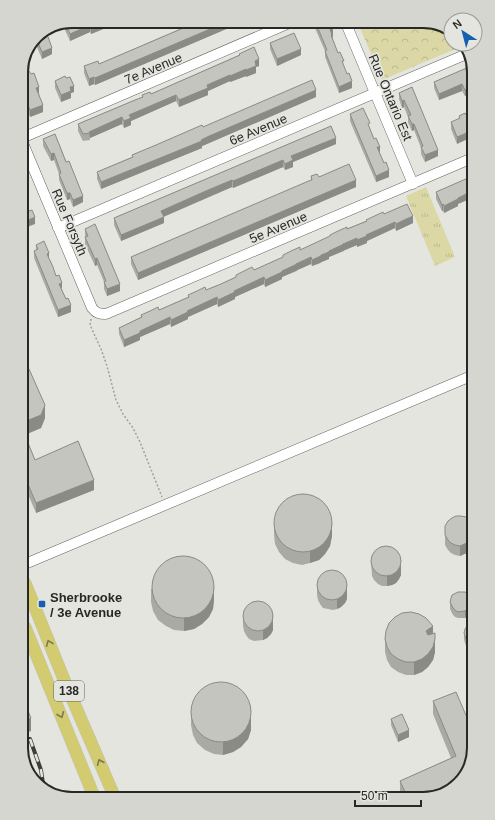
<svg xmlns="http://www.w3.org/2000/svg" width="495" height="820" viewBox="0 0 495 820" font-family="Arial,sans-serif">
  <style>
    .grass { fill: url(#grass-tufts) }
    .park { fill: url(#park-crowns) }
    .lines { fill: none; stroke-linecap: round; stroke-linejoin: round }
    .minor-casing { stroke: #64645f; stroke-width: 11 }
    .major-casing { stroke: #c3c3c2; stroke-width: 13 }
    .path { stroke: #a1a19d; stroke-width: 1.5; stroke-dasharray: 2 2; stroke-linecap: butt }
    .minor { stroke: #fff; stroke-width: 10 }
    .major { stroke: #d2cb70; stroke-width: 12 }
    .rail-casing { stroke: #3e3e3c; stroke-width: 4 }
    .rail { stroke: #e5e5e0; stroke-width: 2.5; stroke-dasharray: 8; stroke-linecap: butt }
    .wall { fill: #a9a9a5 }
    .shaded-wall { fill: #8a8a86 }
    .building { fill: #c5c5c0; stroke: #8a8a86 }
    .oneway { stroke: #7d7a4b }
    .poi-dot { fill: #175faf; stroke: #e5e5e0; stroke-width: 1.5 }
    .labels { text-anchor: middle; stroke-width: 3.5; stroke-linejoin: round; paint-order: stroke }
    .shield { fill: #e5e5e0; stroke: #61615e; stroke-width: 1 }
    .shield-label { font-size: 12px; font-weight: bold; fill: #282826 }
    .street-label { font-size: 13px; fill: #282826; stroke: #e5e5e0 }
    .poi-label { font-size: 13px; font-weight: bold; fill: #282826; stroke: #e5e5e0; text-anchor: start }
    .rim { fill: none; stroke: #282826; stroke-width: 2 }
  </style>
  <defs>
    <pattern id="grass-tufts" width="24" height="20" patternUnits="userSpaceOnUse"><rect width="24" height="20" fill="#dbd8a6"/><path d="M3 7l-1-3M5 7V3M7 7l1-3M15 17l-1-3M17 17v-4M19 17l1-3" fill="none" stroke="#bcb98f"/></pattern>
    <pattern id="park-crowns" width="20" height="18" patternUnits="userSpaceOnUse"><rect width="20" height="18" fill="#dbd8a6"/><path d="M2 6a3 3 0 1 1 6 0M12 15a3 3 0 1 1 6 0" fill="none" stroke="#bcb98f"/></pattern>
  </defs>
  <rect width="100%" height="100%" fill="#e5e5e0"/>
  <path class="grass" d="M 426,187 L 455,257 L 435,266 L 406,196 Z"/>
  <path class="park" d="M 357,21 L 427,21 L 451,30 L 451,44 L 464,44 L 465,45 L 382,80 Z"/>
  <g class="lines">
    <g class="minor-casing">
      <path id="minor" d="M 345,21 L 413,184
        M 22,138 L 294,21
        M 22,141 L 92,308 C 96,313 99,314 106,314 L 470,159
        M 58,228 L 469,53
        M 25,564 L 471,376"/>
    </g>
    <g class="major-casing">
      <path id="major" d="M 25,583 L 65,682 L 115,798
        M 25,627 L 95,799"/>
    </g>
    <path class="path" d="M 91,319 L 90,325 L 101,349 L 107,366 L 116,400 L 123,414 L 133,428 L 140,442 L 162,497"/>
    <use href="#minor" class="minor"/>
    <use href="#major" class="major"/>
    <g class="rail-casing">
      <path id="rail" d="M 30,739 L 41,770 L 44,790"/>
    </g>
    <use href="#rail" class="rail"/>
  </g>
  <path class="wall" d="M 72,21 L 128,21 L 119,25 L 118,23 L 91,34 L 90,32 L 70,41 L 65,30 L 65,24 Z
    M 245,21 L 95,85 L 94,84 L 89,86 L 84,73 L 84,66 L 99,64 L 187,26 L 187,22 Z
    M 314,21 L 330,21 L 333,28 L 332,39 L 352,88 L 339,93 L 325,57 L 325,51 L 314,26 Z
    M 36,38 L 52,54 L 42,59 L 36,45 Z
    M 270,43 L 301,55 L 277,66 L 270,49 Z
    M 239,54 L 259,66 L 256,67 L 256,73 L 246,77 L 246,76 L 230,82 L 230,81 L 208,91 L 208,95 L 179,107 L 176,101 L 131,121 L 131,125 L 124,128 L 122,124 L 90,138 L 90,140 L 83,141 L 78,131 L 78,124 L 142,97 L 142,95 L 151,94 L 239,55 Z
    M 469,67 L 465,96 L 462,91 L 439,100 L 434,88 L 434,82 Z
    M 21,75 L 39,93 L 43,112 L 30,117 L 21,96 Z
    M 55,81 L 74,92 L 71,93 L 71,98 L 61,102 L 55,88 Z
    M 412,87 L 438,156 L 425,162 L 421,154 L 421,148 L 414,130 L 412,131 L 408,123 L 408,117 L 404,107 L 402,108 L 399,99 L 399,93 Z
    M 316,97 L 202,146 L 202,148 L 101,189 L 97,179 L 97,172 L 132,157 L 132,155 L 203,127 Z
    M 465,113 L 457,144 L 451,129 L 451,122 L 459,119 L 459,116 Z
    M 350,114 L 370,129 L 389,177 L 376,182 L 350,121 Z
    M 331,126 L 336,144 L 293,162 L 293,167 L 285,170 L 283,167 L 238,186 L 233,188 L 232,187 L 164,216 L 164,223 L 121,241 L 114,225 L 114,218 Z
    M 55,134 L 83,202 L 73,207 L 70,199 L 67,200 L 59,180 L 59,174 L 54,160 L 51,161 L 43,146 L 43,139 Z
    M 311,176 L 319,177 L 356,187 L 138,280 L 131,264 L 131,257 L 311,181 Z
    M 436,192 L 458,204 L 458,206 L 444,213 L 443,211 L 442,211 L 436,199 Z
    M 384,214 L 413,223 L 396,231 L 395,228 L 367,241 L 367,243 L 357,247 L 357,245 L 344,250 L 344,251 L 329,257 L 329,259 L 321,262 L 321,263 L 312,266 L 311,264 L 297,270 L 297,271 L 282,277 L 282,279 L 265,287 L 264,284 L 235,297 L 235,299 L 218,307 L 217,304 L 188,317 L 188,319 L 171,327 L 170,324 L 140,337 L 140,340 L 124,347 L 119,334 L 119,328 L 141,317 L 141,315 L 159,310 L 188,297 L 188,295 L 206,290 L 221,284 L 236,277 L 236,275 L 254,270 L 283,257 L 283,255 L 300,250 L 330,237 L 330,235 L 347,229 L 366,221 L 366,220 Z
    M 85,229 L 120,291 L 107,296 L 104,289 L 104,282 L 97,265 L 95,266 L 85,244 Z
    M 36,245 L 49,259 L 71,312 L 58,317 L 34,258 L 34,251 L 36,250 Z
    M 23,372 L 45,418 L 41,428 L 25,434 L 25,438 L 35,460 L 94,490 L 36,513 L 24,485 Z
    M 274,522 L 332,536 L 330,546 L 325,554 L 319,560 L 310,563 L 302,565 L 293,563 L 285,559 L 279,552 L 275,544 L 274,535 Z
    M 445,531 L 469,552 L 460,556 L 455,555 L 451,553 L 448,550 L 445,545 Z
    M 371,561 L 401,570 L 401,575 L 399,579 L 396,583 L 392,585 L 387,586 L 382,586 L 378,584 L 374,580 L 372,576 Z
    M 317,585 L 347,594 L 347,599 L 345,603 L 341,607 L 337,609 L 333,610 L 323,608 L 320,604 L 318,600 L 317,595 Z
    M 151,589 L 214,600 L 213,609 L 209,617 L 202,624 L 194,629 L 184,631 L 174,630 L 166,626 L 158,620 L 153,611 L 151,602 Z
    M 450,602 L 471,610 L 470,613 L 465,618 L 458,618 L 455,617 L 453,615 L 450,609 Z
    M 243,616 L 273,625 L 273,630 L 271,634 L 267,638 L 263,640 L 254,641 L 249,639 L 246,635 L 244,631 L 243,626 Z
    M 473,623 L 473,649 L 472,650 L 466,646 L 464,640 L 464,633 Z
    M 433,633 L 435,652 L 433,660 L 428,667 L 422,672 L 414,675 L 406,675 L 398,672 L 391,667 L 387,660 L 385,652 L 385,639 Z
    M 433,701 L 474,734 L 445,794 L 400,794 L 400,781 L 451,758 L 433,714 Z
    M 191,712 L 251,730 L 248,739 L 241,747 L 233,752 L 223,755 L 214,754 L 205,750 L 197,743 L 193,735 L 191,725 Z
    M 391,719 L 409,737 L 398,742 L 391,725 Z"/>
  <path class="shaded-wall" d="M 107,21 L 118,21 L 118,23 L 91,34 L 91,28 Z
    M 119,21 L 128,21 L 119,25 Z
    M 229,21 L 245,21 L 95,85 L 95,78 Z
    M 90,25 L 90,32 L 70,41 L 70,34 Z
    M 333,28 L 333,35 L 332,42 L 330,29 Z
    M 52,48 L 52,54 L 42,59 L 42,52 Z
    M 301,49 L 301,55 L 277,66 L 277,59 Z
    M 259,59 L 259,66 L 256,67 L 256,73 L 246,77 L 246,70 L 255,61 Z
    M 246,69 L 246,76 L 230,82 L 230,76 Z
    M 230,75 L 230,81 L 208,91 L 208,95 L 179,107 L 179,100 L 207,85 Z
    M 94,77 L 94,84 L 89,86 L 89,79 Z
    M 352,81 L 352,88 L 339,93 L 339,87 Z
    M 469,81 L 469,95 L 465,96 L 465,90 Z
    M 462,84 L 462,91 L 439,100 L 439,94 Z
    M 74,86 L 74,92 L 71,93 L 71,98 L 61,102 L 61,95 L 70,87 Z
    M 39,87 L 39,93 L 36,94 L 36,88 Z
    M 316,90 L 316,97 L 207,144 L 202,146 L 202,148 L 101,189 L 101,182 Z
    M 176,95 L 176,101 L 131,121 L 131,125 L 124,128 L 124,121 L 129,115 Z
    M 404,100 L 404,107 L 402,108 L 402,101 Z
    M 43,105 L 43,112 L 30,117 L 30,110 Z
    M 122,117 L 122,124 L 90,138 L 89,132 Z
    M 412,124 L 414,124 L 414,130 L 412,131 Z
    M 469,132 L 470,138 L 457,144 L 457,137 Z
    M 336,138 L 336,144 L 293,162 L 293,167 L 285,170 L 285,164 L 291,156 Z
    M 377,147 L 380,147 L 380,153 Z
    M 438,150 L 438,156 L 425,162 L 425,155 Z
    M 54,153 L 54,160 L 51,161 L 51,154 Z
    M 283,160 L 283,167 L 233,188 L 233,181 Z
    M 389,170 L 389,177 L 376,182 L 376,176 Z
    M 232,180 L 232,187 L 161,218 L 161,211 Z
    M 356,180 L 356,187 L 138,280 L 138,273 Z
    M 470,192 L 470,199 L 458,204 L 458,206 L 444,213 L 444,206 L 458,198 Z
    M 67,193 L 70,193 L 70,199 L 67,200 Z
    M 83,196 L 83,202 L 73,207 L 73,200 Z
    M 443,204 L 443,211 L 442,211 L 442,205 Z
    M 413,216 L 413,223 L 396,231 L 396,224 Z
    M 35,217 L 35,224 L 22,229 L 22,223 Z
    M 164,217 L 164,223 L 121,241 L 121,235 Z
    M 395,222 L 395,228 L 367,241 L 367,243 L 357,247 L 357,240 L 366,235 Z
    M 357,238 L 357,245 L 329,257 L 329,259 L 312,266 L 312,260 L 329,251 Z
    M 49,253 L 49,259 L 47,254 Z
    M 311,257 L 311,264 L 282,277 L 282,279 L 265,287 L 265,280 L 282,271 Z
    M 97,258 L 97,265 L 95,266 L 95,259 Z
    M 264,277 L 264,284 L 235,297 L 235,299 L 218,307 L 218,300 L 234,291 Z
    M 62,283 L 62,289 L 59,284 Z
    M 120,284 L 120,291 L 107,296 L 107,289 Z
    M 217,297 L 217,304 L 188,317 L 188,319 L 171,327 L 171,320 L 187,311 Z
    M 71,305 L 71,312 L 58,317 L 58,310 Z
    M 170,317 L 170,324 L 140,337 L 140,340 L 124,347 L 124,340 L 140,331 Z
    M 45,405 L 45,418 L 41,428 L 25,435 L 24,434 L 24,422 Z
    M 94,480 L 94,490 L 36,513 L 36,503 Z
    M 332,523 L 332,536 L 330,546 L 325,554 L 319,560 L 310,563 L 310,550 Z
    M 472,538 L 473,548 L 469,552 L 460,556 L 460,546 Z
    M 401,560 L 401,575 L 399,579 L 396,583 L 392,585 L 387,586 L 387,576 Z
    M 347,584 L 347,599 L 345,603 L 341,607 L 337,609 L 337,599 Z
    M 214,587 L 214,600 L 213,609 L 209,617 L 202,624 L 194,629 L 184,631 L 184,618 Z
    M 471,603 L 471,610 L 470,613 L 465,618 L 465,611 Z
    M 273,615 L 273,630 L 271,634 L 267,638 L 263,640 L 263,630 Z
    M 433,626 L 433,639 L 426,644 L 426,631 Z
    M 435,639 L 435,652 L 433,660 L 428,667 L 422,672 L 414,675 L 414,662 Z
    M 251,717 L 251,730 L 248,739 L 241,747 L 233,752 L 223,755 L 223,742 Z
    M 31,718 L 31,731 L 26,733 L 26,720 Z
    M 409,730 L 409,737 L 398,742 L 398,735 Z"/>
  <path class="building" d="M 72,21 L 107,21 L 91,28 L 90,25 L 70,34 L 65,24 Z
    M 190,21 L 229,21 L 95,78 L 94,77 L 89,79 L 84,66 L 98,61 L 99,64 L 188,26 L 187,22 Z
    M 315,21 L 330,21 L 333,28 L 330,29 L 332,35 L 331,35 L 338,53 L 340,52 L 344,61 L 342,61 L 347,74 L 349,73 L 352,81 L 339,87 L 325,51 L 327,50 Z
    M 294,33 L 301,49 L 277,59 L 270,43 Z
    M 47,34 L 52,48 L 42,52 L 36,38 Z
    M 254,47 L 259,59 L 255,61 L 256,66 L 246,70 L 246,69 L 230,76 L 230,75 L 207,85 L 208,88 L 179,100 L 176,95 L 129,115 L 131,118 L 124,121 L 122,117 L 89,132 L 90,133 L 83,134 L 78,124 L 135,100 L 143,97 L 142,95 L 150,92 L 151,94 L 240,55 L 239,54 Z
    M 469,67 L 469,88 L 465,90 L 462,84 L 439,94 L 434,82 Z
    M 29,71 L 31,74 L 34,73 L 39,87 L 36,88 L 43,105 L 30,110 L 21,89 L 21,75 Z
    M 65,76 L 66,78 L 70,77 L 74,86 L 70,87 L 71,91 L 61,95 L 55,81 Z
    M 312,80 L 316,90 L 207,137 L 201,140 L 202,141 L 101,182 L 97,172 L 133,157 L 132,155 L 156,145 L 202,125 L 203,127 Z
    M 412,87 L 438,150 L 425,155 L 421,147 L 423,146 L 414,124 L 412,124 L 408,116 L 411,115 L 404,100 L 402,101 L 399,93 Z
    M 363,108 L 370,123 L 368,124 L 374,139 L 376,138 L 380,147 L 377,147 L 384,163 L 386,162 L 389,170 L 376,176 L 350,114 Z
    M 465,113 L 466,115 L 469,114 L 469,132 L 457,137 L 451,122 L 460,118 L 459,116 Z
    M 331,126 L 336,138 L 291,156 L 293,160 L 285,164 L 283,160 L 238,179 L 233,181 L 232,180 L 208,190 L 161,211 L 164,217 L 121,235 L 114,218 Z
    M 55,134 L 66,162 L 69,161 L 83,196 L 73,200 L 70,193 L 67,193 L 59,174 L 61,173 L 54,153 L 51,154 L 43,139 Z
    M 349,164 L 356,180 L 138,273 L 131,257 L 311,180 L 312,180 L 311,176 L 317,174 L 319,177 Z
    M 468,178 L 470,178 L 470,192 L 458,198 L 458,199 L 444,206 L 443,204 L 442,205 L 436,192 Z
    M 22,193 L 29,211 L 32,210 L 35,217 L 22,223 Z
    M 407,204 L 413,216 L 404,220 L 396,224 L 395,222 L 366,235 L 367,236 L 357,240 L 357,238 L 343,244 L 344,244 L 329,251 L 329,252 L 321,255 L 321,256 L 312,260 L 311,257 L 296,264 L 297,264 L 282,271 L 282,272 L 265,280 L 264,277 L 234,291 L 235,292 L 218,300 L 217,297 L 187,311 L 188,312 L 171,320 L 170,317 L 140,331 L 140,333 L 124,340 L 119,328 L 142,317 L 141,315 L 150,311 L 158,307 L 159,310 L 189,297 L 188,295 L 197,291 L 205,287 L 206,290 L 221,284 L 236,277 L 236,275 L 252,267 L 254,270 L 283,257 L 283,255 L 291,251 L 300,247 L 300,250 L 330,236 L 330,235 L 338,231 L 347,227 L 347,229 L 367,221 L 366,220 L 383,212 L 384,214 Z
    M 95,224 L 120,284 L 107,289 L 104,282 L 106,281 L 97,258 L 95,259 L 85,237 L 88,236 L 85,229 Z
    M 44,241 L 49,253 L 47,254 L 53,267 L 56,276 L 59,275 L 62,283 L 59,284 L 66,299 L 68,298 L 71,305 L 58,310 L 34,251 L 38,249 L 36,245 Z
    M 29,369 L 45,405 L 41,415 L 24,422 L 23,372 Z
    M 26,438 L 35,460 L 78,441 L 94,480 L 36,503 L 24,475 L 24,439 Z
    M274 523a29 29 0 1 1 58 0a29 29 0 1 1-58 0Z
    M 456,516 L 461,516 L 466,517 L 470,520 L 472,523 L 472,539 L 469,542 L 460,546 L 455,545 L 451,543 L 448,540 L 445,535 L 445,526 L 448,521 L 452,518 Z
    M371 561a15 15 0 1 1 30 0a15 15 0 1 1-30 0Z
    M152 587a31 31 0 1 1 62 0a31 31 0 1 1-62 0Z
    M317 585a15 15 0 1 1 30 0a15 15 0 1 1-30 0Z
    M 458,592 L 465,592 L 471,596 L 471,603 L 470,607 L 465,611 L 458,612 L 455,610 L 453,608 L 450,602 L 452,595 Z
    M243 616a15 15 0 1 1 30 0a15 15 0 1 1-30 0Z
    M 411,612 L 419,614 L 426,618 L 433,626 L 426,631 L 428,635 L 435,633 L 435,639 L 433,647 L 428,654 L 422,659 L 414,662 L 406,662 L 398,659 L 391,654 L 387,647 L 385,639 L 386,631 L 389,623 L 395,617 L 402,613 Z
    M 473,623 L 473,643 L 472,643 L 466,639 L 464,633 L 465,629 L 469,624 Z
    M191 712a30 30 0 1 1 60 0a30 30 0 1 1-60 0Z
    M 456,692 L 474,734 L 474,748 L 466,776 L 445,794 L 406,794 L 400,781 L 456,756 L 433,701 Z
    M 26,706 L 31,718 L 26,720 Z
    M 402,714 L 409,730 L 398,735 L 391,719 Z"/>
  <defs><path id="oneway-chevron" d="M-2-3.5L2.5 0L-2 3.5" fill="none" stroke-width="1.6" stroke-linecap="round" stroke-linejoin="round"/></defs>
  <g class="oneway">
    <use href="#oneway-chevron" transform="translate(49 643) rotate(-112)"/>
    <use href="#oneway-chevron" transform="translate(61 715) rotate(68)"/>
    <use href="#oneway-chevron" transform="translate(100 762) rotate(-113)"/>
  </g>
  <rect class="poi-dot" x="38" y="600" width="8" height="8" rx="2"/>
  <g class="labels">
    <rect class="shield" x="54" y="681" width="30" height="20" rx="3"/>
    <g class="shield-label">
      <text x="69" y="695">138</text>
    </g>
    <g class="street-label">
      <text transform="translate(153 68) rotate(-23)" y="5">7e Avenue</text>
      <text transform="translate(391 97) rotate(67)" y="5">Rue Ontario Est</text>
      <text transform="translate(258 129) rotate(-23)" y="5">6e Avenue</text>
      <text transform="translate(70 222) rotate(67)" y="5">Rue Forsyth</text>
      <text transform="translate(278 227) rotate(-23)" y="5">5e Avenue</text>
    </g>
    <g class="poi-label">
      <text x="50" y="602">Sherbrooke<tspan x="50" dy="15">/ 3e Avenue</tspan></text>
    </g>
  </g>
  <path d="M0 0H495V820H0ZM72 28H423A44 44 0 0 1 467 72V748A44 44 0 0 1 423 792H72A44 44 0 0 1 28 748V72A44 44 0 0 1 72 28Z" fill="#d6d6d1" fill-rule="evenodd"/>
  <path class="rim" d="M72 28H423A44 44 0 0 1 467 72V748A44 44 0 0 1 423 792H72A44 44 0 0 1 28 748V72A44 44 0 0 1 72 28Z"/>
  <g transform="translate(463 32) rotate(324)"><circle r="19" fill="#e5e5e0" stroke="#999996"/>
  <path d="M0-3L7 15L0 10L-7 15Z" fill="#175faf"/>
  <text y="-6" font-size="11" font-weight="bold" text-anchor="middle" fill="#282826">N</text>
  </g>
  <path d="M355 800v6h66v-6" fill="none" stroke="#282826" stroke-width="2"/>
  <text x="361" y="800" font-size="12" fill="#282826" stroke="#e5e5e0" stroke-width="3" paint-order="stroke">50 m</text>
</svg>
